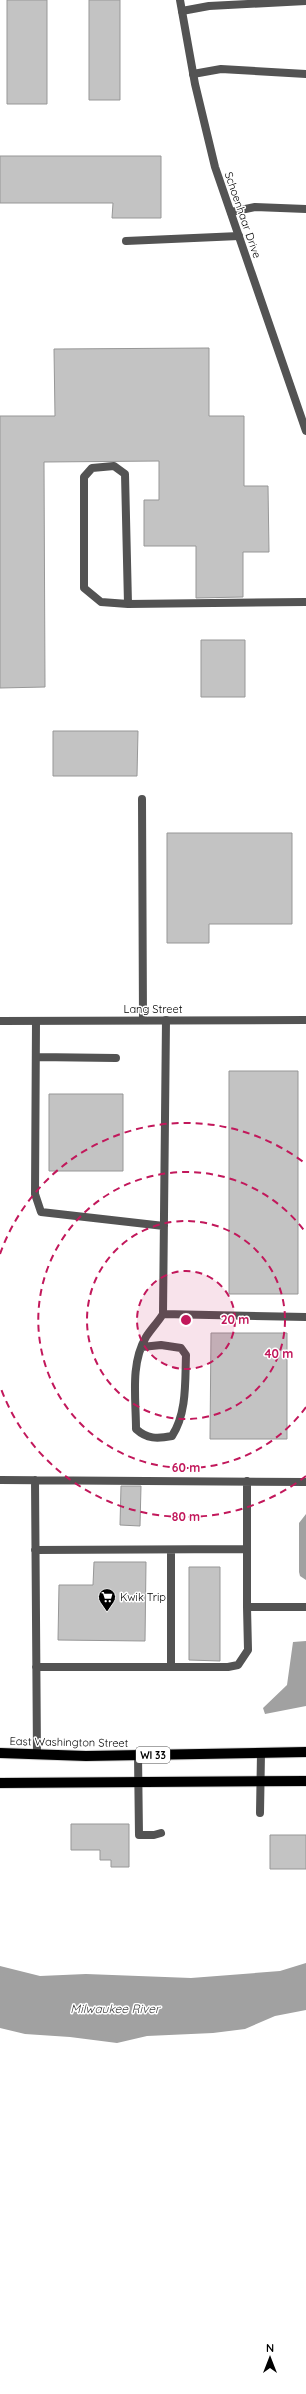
<svg xmlns="http://www.w3.org/2000/svg" width="306" height="2394" viewBox="0 0 306 2394" font-family="Quicksand,sans-serif">
  <style>
    .water { fill: #a1a1a1 }
    .building { fill: #c3c3c3; stroke: #979797 }
    .lines { fill: none; stroke-linecap: round; stroke-linejoin: round }
    .primary-casing { stroke: #dbdbdb; stroke-width: 12 }
    .lane { stroke: #535353; stroke-width: 8 }
    .street { stroke: #535353; stroke-width: 8 }
    .primary { stroke: #000; stroke-width: 10 }
    .ring { fill: none; stroke: #c2185b; stroke-width: 2; stroke-dasharray: 7 5 }
    .labels { text-anchor: middle; stroke-width: 3; stroke-linejoin: round; paint-order: stroke }
    .shield { fill: #fff; stroke: #4c4c4c; stroke-width: 1 }
    .shield-label { font-size: 10px; font-weight: bold; fill: #000 }
    .street-label { font-size: 11px; fill: #000; stroke: #fff }
    .poi-label { font-size: 11px; fill: #000; stroke: #fff; text-anchor: start }
    .water-label { font-size: 12px; font-style: italic; fill: #424242; stroke: #fff }
    .centre { fill: #c2185b; stroke: #fff; stroke-width: 2 }
    .ring-label { font-size: 12px; text-anchor: middle; font-weight: bold; fill: #c2185b; stroke: #fff; stroke-width: 3; stroke-linejoin: round; paint-order: stroke }
  </style>
  <rect width="100%" height="100%" fill="#fff"/>
  <path class="water" d="M 306,1514 L 306,1580 L 300,1576 L 299,1572 L 299,1523 Z
    M 306,1641 L 306,1706 L 265,1714 L 263,1708 L 287,1685 L 293,1642 Z
    M 306,1963 L 306,2010 L 275,2016 L 245,2029 L 213,2033 L 147,2036 L 117,2043 L 70,2037 L 25,2034 L 0,2028 L 0,1966 L 40,1976 L 86,1974 L 191,1978 L 280,1971 Z"/>
  <path class="building" d="M 7,0 L 47,0 L 47,104 L 7,104 Z
    M 89,0 L 120,0 L 120,100 L 89,100 Z
    M 0,156 L 161,156 L 161,218 L 112,218 L 113,203 L 0,203 Z
    M 209,348 L 209,416 L 244,416 L 244,486 L 268,486 L 269,552 L 243,552 L 243,597 L 196,598 L 196,546 L 144,546 L 144,500 L 159,500 L 159,461 L 44,462 L 45,687 L 0,688 L 0,416 L 55,416 L 54,349 Z
    M 201,640 L 245,640 L 245,697 L 201,697 Z
    M 53,731 L 138,731 L 137,776 L 53,776 Z
    M 167,833 L 292,833 L 292,924 L 209,924 L 209,943 L 167,943 Z
    M 229,1071 L 298,1071 L 298,1294 L 229,1294 Z
    M 49,1094 L 123,1094 L 123,1171 L 49,1171 Z
    M 211,1333 L 287,1333 L 287,1439 L 210,1439 Z
    M 121,1486 L 141,1486 L 140,1526 L 120,1525 Z
    M 94,1562 L 146,1562 L 145,1641 L 58,1640 L 59,1585 L 93,1585 Z
    M 189,1567 L 220,1567 L 220,1661 L 189,1660 Z
    M 71,1824 L 129,1824 L 129,1867 L 111,1867 L 111,1860 L 100,1860 L 100,1850 L 71,1850 Z
    M 270,1835 L 306,1835 L 306,1869 L 270,1869 Z"/>
  <g class="lines">
    <g class="primary-casing">
      <path id="primary" d="M 0,1753 L 86,1756 L 306,1752
        M 0,1783 L 306,1781"/>
    </g>
    <path class="lane" d="M 182,11 L 209,6 L 306,1
      M 193,74 L 221,69 L 306,74
      M 231,212 L 255,207 L 306,209
      M 126,241 L 239,236
      M 128,604 L 125,474 L 114,466 L 92,468 L 84,477 L 84,588 L 101,602 L 128,604 L 306,602
      M 142,799 L 143,1020
      M 166,1020 L 163,1314 L 306,1317
      M 36,1021 L 35,1194 L 41,1212 L 164,1226
      M 36,1057 L 116,1058
      M 142,1347 L 161,1345 L 181,1348 L 186,1355 C 185,1382 187,1413 172,1436 C 157,1439 147,1439 136,1429 C 136,1399 130,1364 146,1337 C 151,1329 158,1322 163,1314
      M 0,1480 L 306,1482
      M 35,1480 L 37,1755
      M 247,1481 L 247,1607
      M 35,1550 L 247,1549
      M 171,1550 L 171,1667
      M 36,1667 L 228,1667 L 238,1665 L 248,1650 L 247,1607 L 306,1607
      M 138,1755 L 139,1835 L 154,1835 L 161,1833
      M 260,1813 L 261,1753"/>
    <path class="street" d="M 180,0 L 195,84 L 215,167 L 306,431
      M 0,1021 L 306,1020"/>
    <use href="#primary" class="primary"/>
  </g>
  <circle cx="186" cy="1320" r="49" fill="#c2185b" fill-opacity=".12"/>
  <g class="ring">
    <circle cx="186" cy="1320" r="49"/>
    <circle cx="186" cy="1320" r="99"/>
    <path d="M306 1407A148 148 0 1 1 306 1233"/>
    <path d="M306 1476A197 197 0 0 1 0 1386M0 1254A197 197 0 0 1 306 1164"/>
  </g>
  <defs>
    <g id="supermarket-pin" transform="scale(0.9)"><path d="M0 17L-7.5 6A9.5 9.5 0 1 1 7.5 6Z" fill="#000" stroke="#fff"/><path d="M-6-5.5h2.5l.6 2H6L4.5 2H-2.5L-4.4-4H-6ZM-1.5 3.2a1.3 1.3 0 1 0 .1 0ZM3 3.2a1.3 1.3 0 1 0 .1 0Z" fill="#fff"/></g>
  </defs>
  <g fill-rule="evenodd">
    <use href="#supermarket-pin" x="107" y="1597"/>
  </g>
  <g class="labels">
    <rect class="shield" x="136" y="1747" width="34" height="16" rx="3"/>
    <g class="shield-label">
      <text x="153" y="1759">WI 33</text>
    </g>
    <g class="street-label">
      <text transform="translate(243 215) rotate(71)" y="4">Schoenhaar Drive</text>
      <text x="153" y="1013">Lang Street</text>
      <text transform="translate(69 1742) rotate(1)" y="4">East Washington Street</text>
    </g>
    <g class="poi-label">
      <text x="120" y="1601">Kwik Trip</text>
    </g>
    <g class="water-label">
      <text x="115" y="2013">Milwaukee River</text>
    </g>
  </g>
  <circle cx="186" cy="1320" r="6" class="centre"/>
  <g class="ring-label">
    <text x="235" y="1324">20 m</text>
    <text x="279" y="1358">40 m</text>
    <text x="186" y="1472">60 m</text>
    <text x="186" y="1521">80 m</text>
  </g>
  <g transform="translate(270 2358)" stroke="#ffffff" stroke-width="3" paint-order="stroke">
  <path d="M0-3L7 15L0 10L-7 15Z" fill="#000000"/>
  <text y="-6" font-size="11" font-weight="bold" text-anchor="middle" fill="#000000">N</text>
  </g>
</svg>
